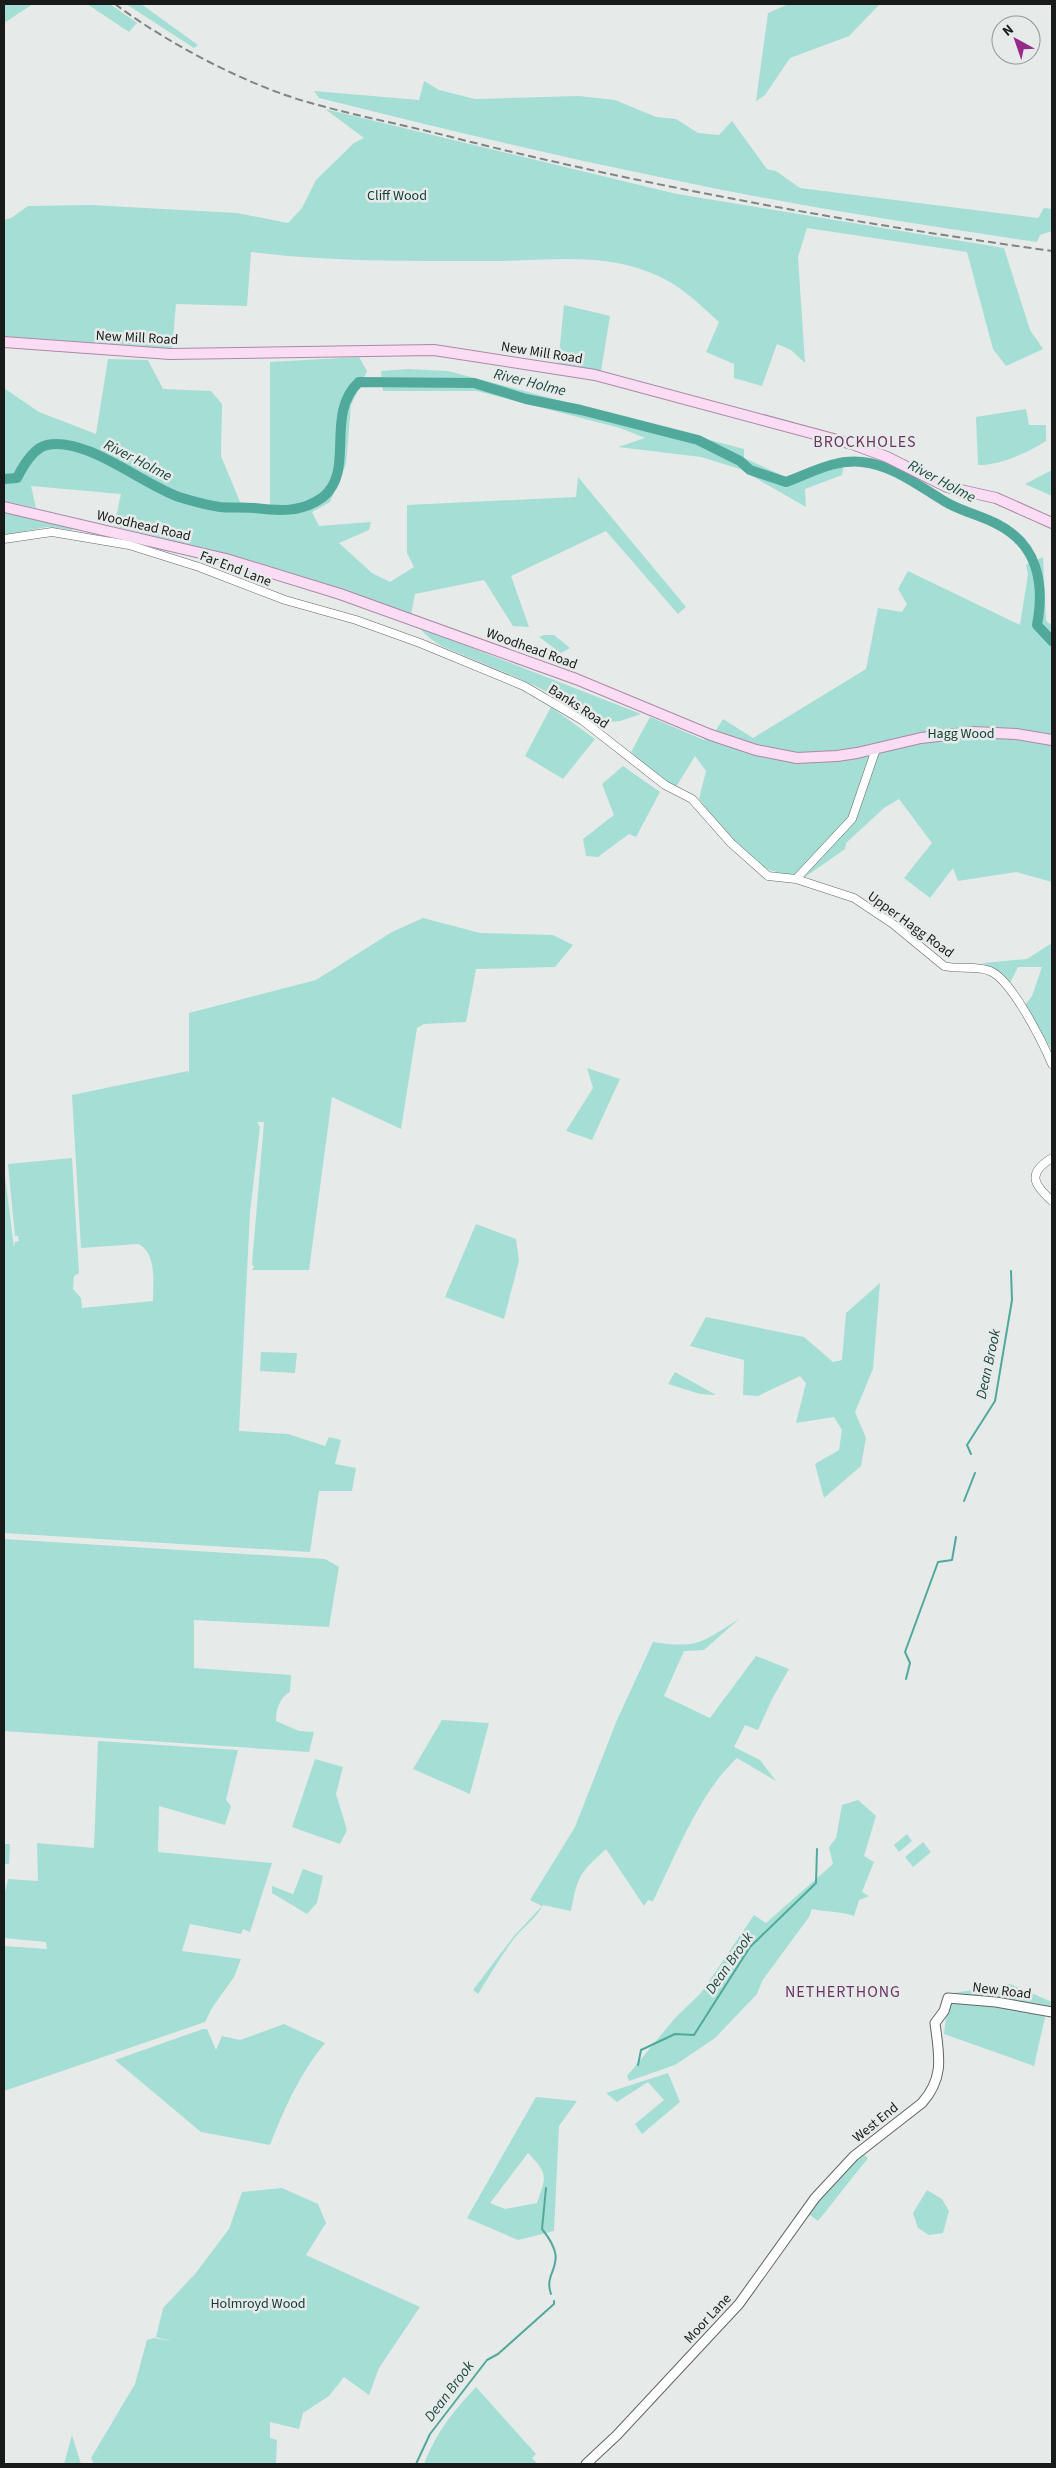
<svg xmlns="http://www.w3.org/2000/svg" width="1056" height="2468" viewBox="0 0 1056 2468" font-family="'Source Sans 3',sans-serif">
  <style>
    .green { fill: #a5ded4; fill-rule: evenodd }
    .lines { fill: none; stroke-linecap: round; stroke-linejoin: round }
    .stream { stroke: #51a99c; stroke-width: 2 }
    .river { stroke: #51a99c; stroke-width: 10 }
    .tertiary-casing { stroke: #626665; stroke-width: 9 }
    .secondary-casing { stroke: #626665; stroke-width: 11 }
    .primary-casing { stroke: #ab89a4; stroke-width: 12 }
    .tertiary { stroke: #fff; stroke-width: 8 }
    .secondary { stroke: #fff; stroke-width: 9 }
    .primary { stroke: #fbdcf5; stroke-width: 10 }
    .rail { stroke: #818483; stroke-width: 2; stroke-dasharray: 8 4; stroke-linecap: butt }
    .labels { text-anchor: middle; stroke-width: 5; stroke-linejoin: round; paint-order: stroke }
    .park-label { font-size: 14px; fill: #123c36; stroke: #e6ebea }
    .street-label { font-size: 14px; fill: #191b1a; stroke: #e6ebea }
    .water-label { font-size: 15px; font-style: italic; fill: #214a44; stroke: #e6ebea }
    .quarter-label { font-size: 16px; letter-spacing: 1px; fill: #6a3462; stroke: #e6ebea }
  </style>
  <rect width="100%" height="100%" fill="#e6ebea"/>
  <path class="green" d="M 4,4 L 33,4 L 4,23 Z
    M 87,4 L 110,4 L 137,23 L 129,32 Z
    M 126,4 L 141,4 L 198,45 L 194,48 Z
    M 789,4 L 880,4 L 849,36 L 790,58 L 765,95 L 756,101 L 768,13 Z
    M 424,81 L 439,90 L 475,99 L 579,96 L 615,100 L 656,117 L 676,119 L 698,133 L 719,135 L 732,121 L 767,169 L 776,171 L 800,188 L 1038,218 L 1044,208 L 1052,209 L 1052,231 L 1040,235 L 1037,242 C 914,224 791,205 669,179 C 552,155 435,127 319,98 L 314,91 L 419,100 Z
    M 325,109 L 677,194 L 1004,248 L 1030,330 L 1043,349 L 1006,366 L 993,349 L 967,252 L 807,228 L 798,257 L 805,363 L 791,350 L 777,344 L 762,386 L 734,378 L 734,364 L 706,352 L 719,322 C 696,301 678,283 649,272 C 598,252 543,261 490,261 C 411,261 330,262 251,252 L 247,306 L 176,304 L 172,350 L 4,336 L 4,220 L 11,218 L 28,206 L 91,205 L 237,213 L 288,223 L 302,208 L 316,180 L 354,143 L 364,138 Z
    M 564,305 L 610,316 L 601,371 L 558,364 Z
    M 359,357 L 367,371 L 351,405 L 346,464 L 330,502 L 312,512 L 319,526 L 371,522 L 369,530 L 339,543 L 372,573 L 390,582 L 414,567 L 407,553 L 407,505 L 576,497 L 578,477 L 686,607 L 678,614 L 606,531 L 511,576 L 529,627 L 513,626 L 484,580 L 415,594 L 411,615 L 237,557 L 114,526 L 121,494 L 31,486 L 36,508 L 4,501 L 4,388 L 39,412 L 96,434 L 108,359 L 148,360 L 163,389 L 211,391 L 222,404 L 221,456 L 240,502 L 270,507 L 270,362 Z
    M 408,369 L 448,371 L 744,449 L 744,458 L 788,478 L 844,463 L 842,475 L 805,489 L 806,507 L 740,469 L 701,457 L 618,447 L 645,438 L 620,428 L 477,391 L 383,391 L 381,371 Z
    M 1026,409 L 1029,425 L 1046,425 L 1046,441 C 1027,453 1001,465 978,465 L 976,417 Z
    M 1052,470 L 1052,496 L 1025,484 Z
    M 4,511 L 65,524 L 74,530 L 47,527 L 4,535 Z
    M 1043,557 L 1046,621 L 1052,625 L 1052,882 L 1016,872 L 958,881 L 953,868 L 930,898 L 904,878 L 932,843 L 899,799 L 884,808 L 846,843 L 845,849 L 805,877 C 794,875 781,874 770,870 C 740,859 718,823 699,799 L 706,771 L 695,756 L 676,787 L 666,782 L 631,752 L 650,717 L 704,740 L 715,732 L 723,719 L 753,738 L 866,669 L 878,608 L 902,612 L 907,604 L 898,589 L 908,571 L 1020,625 L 1028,574 L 1026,565 Z
    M 419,627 L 641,714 L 620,721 L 592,724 C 567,695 505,673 470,658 C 448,648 434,646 419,627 Z
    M 544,635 L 554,635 L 570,648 L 561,653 L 539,637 Z
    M 551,707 L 595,739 L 563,779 L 525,756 Z
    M 623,766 L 660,792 L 636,837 L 629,834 L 598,857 L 586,856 L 583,839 L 614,815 L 602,784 Z
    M 423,918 L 480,933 L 553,935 L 573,945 L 555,967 L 476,969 L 466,1022 L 424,1024 L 417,1028 L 401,1129 L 332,1097 L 309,1270 L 252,1270 L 254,1267 L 252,1264 L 264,1122 L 257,1122 L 260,1127 L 250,1212 L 239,1431 L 288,1434 L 325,1446 L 329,1437 L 341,1440 L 335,1464 L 356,1468 L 352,1491 L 319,1491 L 310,1552 L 4,1533 L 4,1169 L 14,1247 L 15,1242 L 19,1241 L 18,1236 L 15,1236 L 8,1164 L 72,1158 L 79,1273 L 74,1276 L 73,1289 L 81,1298 L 82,1308 L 153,1301 C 153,1283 157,1252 138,1244 L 81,1248 L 72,1095 L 188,1071 L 189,1074 L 189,1013 L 316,980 L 392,932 Z
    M 1052,943 L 1052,1050 L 1025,1005 L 1032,996 L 1042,967 L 1018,967 L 1010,983 L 983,963 L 1027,959 Z
    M 587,1068 L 620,1079 L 592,1140 L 566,1131 L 593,1088 Z
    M 476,1224 L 516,1239 L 519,1261 L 504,1319 L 445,1297 Z
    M 880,1283 L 873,1369 L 855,1412 L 866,1438 L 861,1466 L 824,1498 L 815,1464 L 839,1450 L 842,1430 L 834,1417 L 796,1423 L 806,1383 L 800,1376 L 758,1396 L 743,1395 L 744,1360 L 690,1346 L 706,1317 L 804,1337 L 833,1362 L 842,1360 L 846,1313 Z
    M 261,1352 L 297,1353 L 295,1373 L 260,1371 Z
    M 675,1372 L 716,1395 L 700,1394 L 668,1384 Z
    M 4,1539 L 325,1559 L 339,1567 L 329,1627 L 194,1620 L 194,1668 L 291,1675 L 290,1692 C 280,1697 276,1709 276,1721 L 299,1731 L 314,1732 L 309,1752 L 4,1731 Z
    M 739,1619 L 704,1650 L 684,1651 L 664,1696 L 710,1718 L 756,1656 L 789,1669 L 772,1699 L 758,1730 L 745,1725 L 734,1747 L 760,1760 L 776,1781 L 737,1758 C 699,1793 676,1855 653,1901 L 648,1900 L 644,1906 L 606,1849 C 579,1874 578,1874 571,1911 L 543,1905 C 537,1917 526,1925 517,1935 C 502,1953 491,1974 478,1994 L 473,1990 L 514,1936 L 542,1906 L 530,1900 L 575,1827 L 617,1720 L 653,1642 C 699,1649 702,1642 739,1619 Z
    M 442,1720 L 489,1723 L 470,1794 L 413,1769 Z
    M 98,1741 L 238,1750 L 226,1800 L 231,1806 L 225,1825 L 159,1806 L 158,1852 L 272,1863 L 250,1932 L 243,1929 L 241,1934 L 190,1924 L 182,1951 L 241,1959 L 234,1977 L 212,2008 L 205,2022 L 4,2091 L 4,1946 L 47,1949 L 46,1942 L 4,1938 L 4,1896 L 8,1879 L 38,1881 L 37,1843 L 94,1848 Z
    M 315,1759 L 343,1767 L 336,1794 L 347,1830 L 340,1844 L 292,1827 Z
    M 858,1800 L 876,1816 L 864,1856 L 874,1862 L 862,1892 L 869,1896 L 859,1900 L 854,1916 C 840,1911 826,1912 812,1909 L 809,1917 L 762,1981 L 757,1994 L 715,2038 L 675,2065 L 629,2081 L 627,2076 L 675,2018 L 701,1993 L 754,1915 L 766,1923 L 833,1864 L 829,1847 L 836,1838 L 842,1805 Z
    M 907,1834 L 912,1841 L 899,1852 L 894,1845 Z
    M 923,1842 L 931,1852 L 913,1867 L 905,1857 Z
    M 4,1844 L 10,1844 L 9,1864 L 4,1864 Z
    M 303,1869 L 323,1876 L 317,1903 L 307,1914 L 272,1893 L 272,1886 L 293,1894 Z
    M 1010,1984 L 1052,2002 L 1052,2007 L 998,1997 L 954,1993 Z
    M 952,2001 L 997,2005 L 1046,2013 L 1034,2066 L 944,2034 L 946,2017 Z
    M 284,2024 L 325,2043 C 300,2073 284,2109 270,2145 L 201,2132 L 115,2060 L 203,2029 L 207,2029 L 216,2050 L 222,2036 L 240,2040 Z
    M 668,2073 L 680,2102 L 642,2134 L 635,2124 L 664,2100 L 648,2082 L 617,2102 L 606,2093 Z
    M 536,2097 L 577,2101 L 559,2126 L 554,2231 L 518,2240 L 467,2218 ZM 528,2153 C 549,2175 546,2176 537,2203 L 505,2209 L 490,2203 Z
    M 862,2153 L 868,2158 L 818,2221 L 807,2213 L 817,2199 Z
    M 282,2188 L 318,2204 L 326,2223 L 306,2255 L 420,2307 L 379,2368 L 369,2395 L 344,2377 L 329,2396 L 303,2413 L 299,2429 L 270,2422 L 270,2438 L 277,2440 L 276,2464 L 94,2464 L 91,2458 L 135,2384 L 147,2340 L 154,2338 L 171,2341 L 156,2337 L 163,2308 L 195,2274 L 229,2229 L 242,2192 Z
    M 927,2190 L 942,2199 L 949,2211 L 943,2233 L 929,2235 L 918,2228 L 913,2213 Z
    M 476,2387 L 536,2454 L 532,2458 L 538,2464 L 424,2464 C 438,2430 451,2414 476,2387 Z
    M 72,2435 L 81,2464 L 64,2464 Z"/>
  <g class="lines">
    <path class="stream" d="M 971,1454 L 967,1445 L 995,1401 L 1012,1300 L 1011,1271
      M 964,1501 L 975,1473
      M 906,1679 L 910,1663 L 905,1652 L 938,1562 L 952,1560 L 956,1537
      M 638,2065 L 641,2050 L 675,2034 L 694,2035 L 750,1947 L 816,1883 L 817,1849
      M 546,2188 L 542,2229 C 572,2266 542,2269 551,2294
      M 416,2464 L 430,2434 L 487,2360 L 498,2354 L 554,2304 L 554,2301"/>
    <path class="river" d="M 4,479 L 17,478 C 23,466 33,448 47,445 C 85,436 142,484 179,497 C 192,501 206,505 220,507 C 231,508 242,507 254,508 C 278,511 302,513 323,497 C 356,471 324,414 359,382 L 474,383 L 526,399 L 581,410 L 698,440 L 740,461 L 750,470 L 786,482 C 811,473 834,459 862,462 C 893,465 919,486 944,501 C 960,511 980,515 997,524 C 1037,544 1045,583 1037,625 L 1052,641"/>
    <g class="tertiary-casing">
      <path id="tertiary" d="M 4,539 L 52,532 L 129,545 L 199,567 L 285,600 L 356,620 L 420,643 L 524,686 L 582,720 L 665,785 L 692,799 L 731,843 L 768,876 L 796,879 L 854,898 L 893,924 L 944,966 C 959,970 976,965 990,971 C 1012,980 1043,1043 1052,1064
        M 796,879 L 852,819 L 876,749
        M 1052,1158 C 1027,1173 1033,1184 1052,1201"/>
    </g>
    <g class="secondary-casing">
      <path id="secondary" d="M 586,2464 L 617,2435 L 739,2304 L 815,2198 L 854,2156 L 922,2103 C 945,2077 939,2055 935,2023 L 944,2011 L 948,1998 L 996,2002 L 1052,2012"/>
    </g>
    <g class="primary-casing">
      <path id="primary" d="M 4,342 L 170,354 L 434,350 L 595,375 L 852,444 L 887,457 L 947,487 L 996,498 L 1052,523
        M 4,507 L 226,559 L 340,594 L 576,679 L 711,735 L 756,750 L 797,758 L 837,756 L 857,753 L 921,738 L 973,732 L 1016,734 L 1052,740"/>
    </g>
    <use href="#tertiary" class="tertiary"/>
    <use href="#secondary" class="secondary"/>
    <use href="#primary" class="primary"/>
    <path class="rail" d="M 115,4 C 167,43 248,86 311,103 C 360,117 410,126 459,139 C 655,188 853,223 1052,251"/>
  </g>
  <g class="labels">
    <g class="park-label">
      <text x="397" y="200">Cliff Wood</text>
      <text x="961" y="738">Hagg Wood</text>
      <text x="258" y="2308">Holmroyd Wood</text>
    </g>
    <g class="street-label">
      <text transform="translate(137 337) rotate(3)" y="5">New Mill Road</text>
      <text transform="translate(542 352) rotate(9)" y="5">New Mill Road</text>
      <text transform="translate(144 525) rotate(13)" y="5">Woodhead Road</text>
      <text transform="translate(236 568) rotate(21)" y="5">Far End Lane</text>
      <text transform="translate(532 648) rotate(20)" y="5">Woodhead Road</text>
      <text transform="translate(579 706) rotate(33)" y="5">Banks Road</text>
      <text transform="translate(911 924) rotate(36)" y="5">Upper Hagg Road</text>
      <text transform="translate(1002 1990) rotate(7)" y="5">New Road</text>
      <text transform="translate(875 2122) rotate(-39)" y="5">West End</text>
      <text transform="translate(707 2318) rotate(-47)" y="5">Moor Lane</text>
    </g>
    <g class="water-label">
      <text transform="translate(530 382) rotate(14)" y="5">River Holme</text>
      <text transform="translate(138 460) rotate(27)" y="5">River Holme</text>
      <text transform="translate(942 481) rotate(28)" y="5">River Holme</text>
      <text transform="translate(988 1364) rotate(-78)" y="5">Dean Brook</text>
      <text transform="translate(729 1963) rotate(-55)" y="5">Dean Brook</text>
      <text transform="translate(449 2391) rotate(-53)" y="5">Dean Brook</text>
    </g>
    <g class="quarter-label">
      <text x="865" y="447">BROCKHOLES</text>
      <text x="843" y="1997">NETHERTHONG</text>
    </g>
  </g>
  <rect width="1056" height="2468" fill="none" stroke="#191b1a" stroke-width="10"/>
  <g transform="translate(1016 40) rotate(320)"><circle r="24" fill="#e6ebea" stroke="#949897"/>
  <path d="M0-4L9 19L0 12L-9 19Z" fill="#972a8b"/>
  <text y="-8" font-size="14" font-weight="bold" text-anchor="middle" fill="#191b1a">N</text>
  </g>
</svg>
